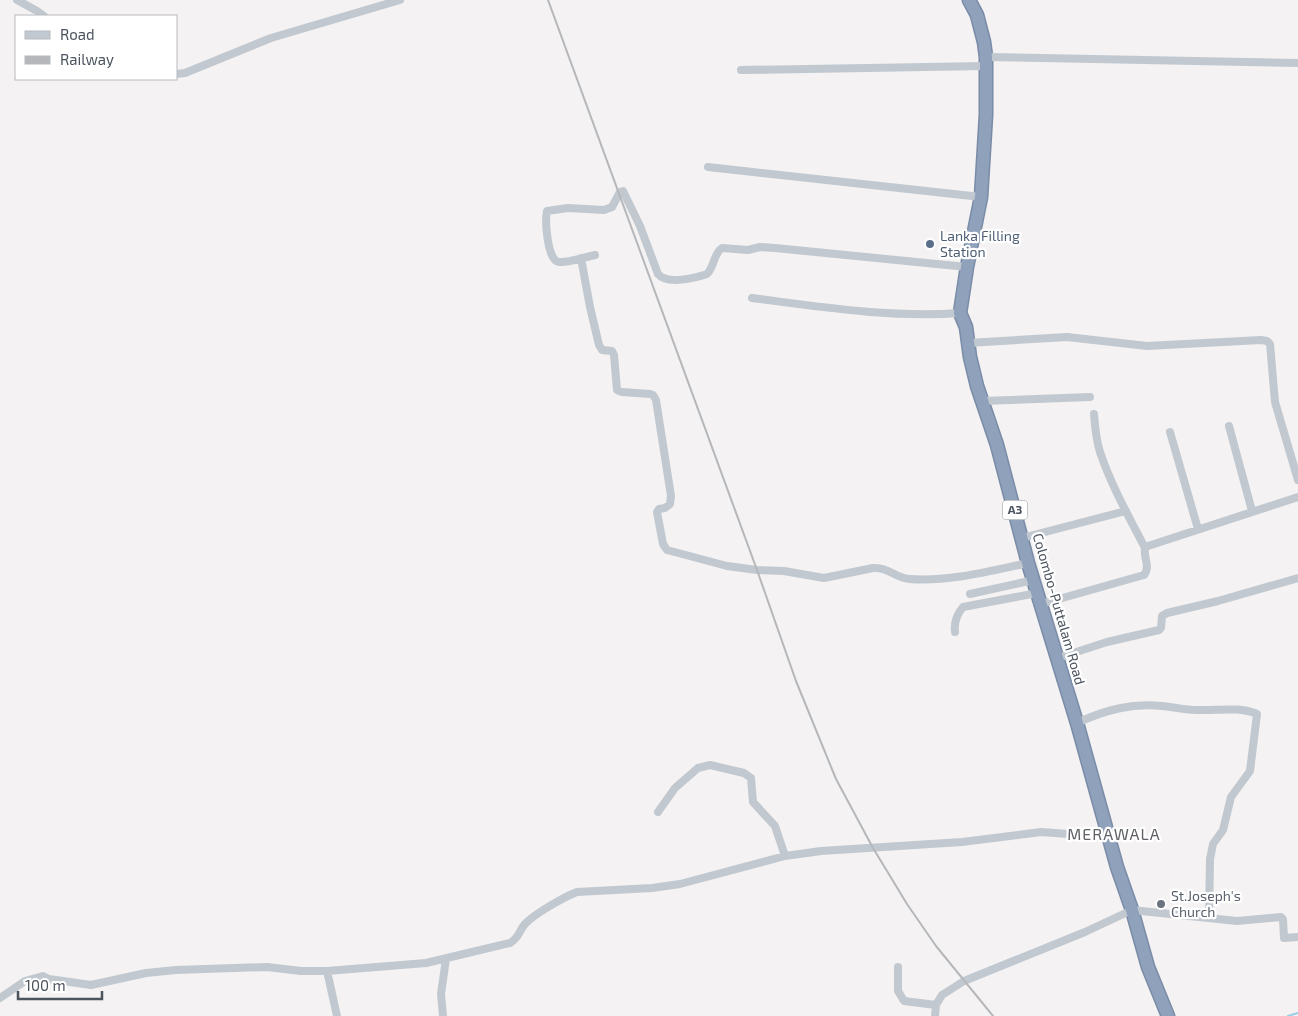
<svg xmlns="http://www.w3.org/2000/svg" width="1298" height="1016" viewBox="0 0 1298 1016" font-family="'Exo 2',sans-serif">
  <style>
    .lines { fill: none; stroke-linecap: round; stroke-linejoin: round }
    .stream { stroke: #97cfe5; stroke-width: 2 }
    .highway-casing { stroke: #7a8ca7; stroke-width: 15 }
    .minor { stroke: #c1c8cf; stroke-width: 8 }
    .highway { stroke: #8fa1bb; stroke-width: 12 }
    .rail { stroke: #b5b7bb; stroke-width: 2 }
    .service-dot { fill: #5c6f8a; stroke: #fff; stroke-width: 2 }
    .worship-dot { fill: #6b7280; stroke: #fff; stroke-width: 2 }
    .labels { text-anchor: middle; stroke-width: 4.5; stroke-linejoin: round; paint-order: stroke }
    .shield { fill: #fff; stroke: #81878e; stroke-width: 1 }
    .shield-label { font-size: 12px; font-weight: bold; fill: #4b535e }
    .service-label { font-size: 14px; fill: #4e5e75; stroke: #fff; text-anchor: start }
    .street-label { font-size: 14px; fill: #4b535e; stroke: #fff }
    .worship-label { font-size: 14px; fill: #5b616d; stroke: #fff; text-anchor: start }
    .quarter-label { font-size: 16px; letter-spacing: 1px; fill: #5f6166; stroke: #fff }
  </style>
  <rect width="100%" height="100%" fill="#f4f2f2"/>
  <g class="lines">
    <path class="stream" d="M 1288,1016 L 1298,1013"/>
    <g class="highway-casing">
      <path id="highway" d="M 969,0 L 977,15 L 984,42 L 986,57 L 986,115 L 981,197 L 967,267 L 960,313 L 966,327 L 970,357 L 977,386 L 997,445 L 1028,563 L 1077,723 L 1117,867 L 1132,910 L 1148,967 L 1168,1016"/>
    </g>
    <path class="minor" d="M 17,0 L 37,11 L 44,16
      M 986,57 L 1298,63
      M 741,70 L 986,66
      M 176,74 L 185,73 L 271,38 L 400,0
      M 708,167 L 981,197
      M 595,255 C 585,257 568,263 559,262 C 547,261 545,220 547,211 L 568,208 L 604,210 L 612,207 L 620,192 L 623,191 L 640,226 L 658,274 C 667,285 695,278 707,274 C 715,266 713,254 722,248 L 748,250 L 760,247 L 775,248 L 967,267
      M 581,258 L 590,307 L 599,345 L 602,350 L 612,351 L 614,355 L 617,390 L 622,392 L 650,394 L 653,395 L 656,400 L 671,496 L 670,504 L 665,508 L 659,509 L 657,512 L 663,544 L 667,550 L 727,566 L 757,570 L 784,571 L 824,578 L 873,568 C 889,567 895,578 909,579 C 949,582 990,571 1028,563
      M 752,298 C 821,307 891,318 960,313
      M 968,343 L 1067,337 L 1147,346 L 1261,340 L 1267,341 L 1270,344 L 1275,402 L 1298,480
      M 982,401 L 1090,397
      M 1094,414 C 1095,427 1096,440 1100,452 C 1111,485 1129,517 1145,548
      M 1229,426 L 1252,511
      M 1170,432 L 1198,529
      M 1022,538 L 1126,511
      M 970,594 L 1034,580
      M 1041,604 L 1144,575 C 1151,566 1143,558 1145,548 L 1148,546 L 1298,497
      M 955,632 C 954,623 957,614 963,607 L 1037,593
      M 1058,658 L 1107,642 L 1159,630 L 1161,628 L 1162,616 L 1167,613 L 1218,601 L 1298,578
      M 1077,723 C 1105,710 1131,703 1162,706 C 1174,707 1185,710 1197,710 C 1217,711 1238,706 1257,714 L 1250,771 L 1231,797 L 1223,830 L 1213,844 L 1210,859 L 1209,918
      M 658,812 L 675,788 L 698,768 L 710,765 L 744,773 L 751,778 L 753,802 L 775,826 L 785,856
      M 898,967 L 898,991 L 904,1001 L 936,1005
      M 327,971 L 337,1016
      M 0,998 L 25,981 L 43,976 L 49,979 L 91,985 L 146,973 L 176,970 L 267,967 L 301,971 L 327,971 L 426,963 L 510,943 C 520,937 518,932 525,924 C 534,914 564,897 577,892 L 652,888 L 680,884 L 785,856 L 821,851 L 962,842 L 1041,832 L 1109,837
      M 443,1016 L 441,994 L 446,959
      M 935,1016 L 936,1005 L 942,995 L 964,981 L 1085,932 L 1132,910 L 1237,921 L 1281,917 L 1283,919 L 1284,938 L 1298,937"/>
    <use href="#highway" class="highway"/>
    <path class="rail" d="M 548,0 L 757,570 L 796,681 L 836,779 L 873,848 L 907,904 L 936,946 L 993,1016"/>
  </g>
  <circle class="service-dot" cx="930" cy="244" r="5"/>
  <circle class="worship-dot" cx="1161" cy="904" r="5"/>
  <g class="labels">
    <rect class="shield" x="1002.5" y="500.5" width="25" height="19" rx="4"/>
    <g class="shield-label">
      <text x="1015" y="514">A3</text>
    </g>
    <g class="service-label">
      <text x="940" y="241">Lanka Filling<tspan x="940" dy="16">Station</tspan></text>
    </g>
    <g class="street-label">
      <text transform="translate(1059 609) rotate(74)" y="5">Colombo-Puttalam Road</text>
    </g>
    <g class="worship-label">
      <text x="1171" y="901">St.Joseph's<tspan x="1171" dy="16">Church</tspan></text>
    </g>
    <g class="quarter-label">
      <text x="1114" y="840">MERAWALA</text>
    </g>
  </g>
  <rect x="15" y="15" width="162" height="65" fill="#ffffff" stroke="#b7babf"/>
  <rect x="25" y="31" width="25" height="8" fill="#c1c8cf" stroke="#b7babf"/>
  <text x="60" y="40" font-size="15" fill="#4b535e">Road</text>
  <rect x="25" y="56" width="25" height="8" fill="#b5b7bb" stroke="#b7babf"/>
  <text x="60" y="65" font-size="15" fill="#4b535e">Railway</text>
  <path d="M18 991v8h84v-8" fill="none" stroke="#4b535e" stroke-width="2.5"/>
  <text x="25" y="991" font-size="15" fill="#4b535e" stroke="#ffffff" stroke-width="4" paint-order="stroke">100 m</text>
</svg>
